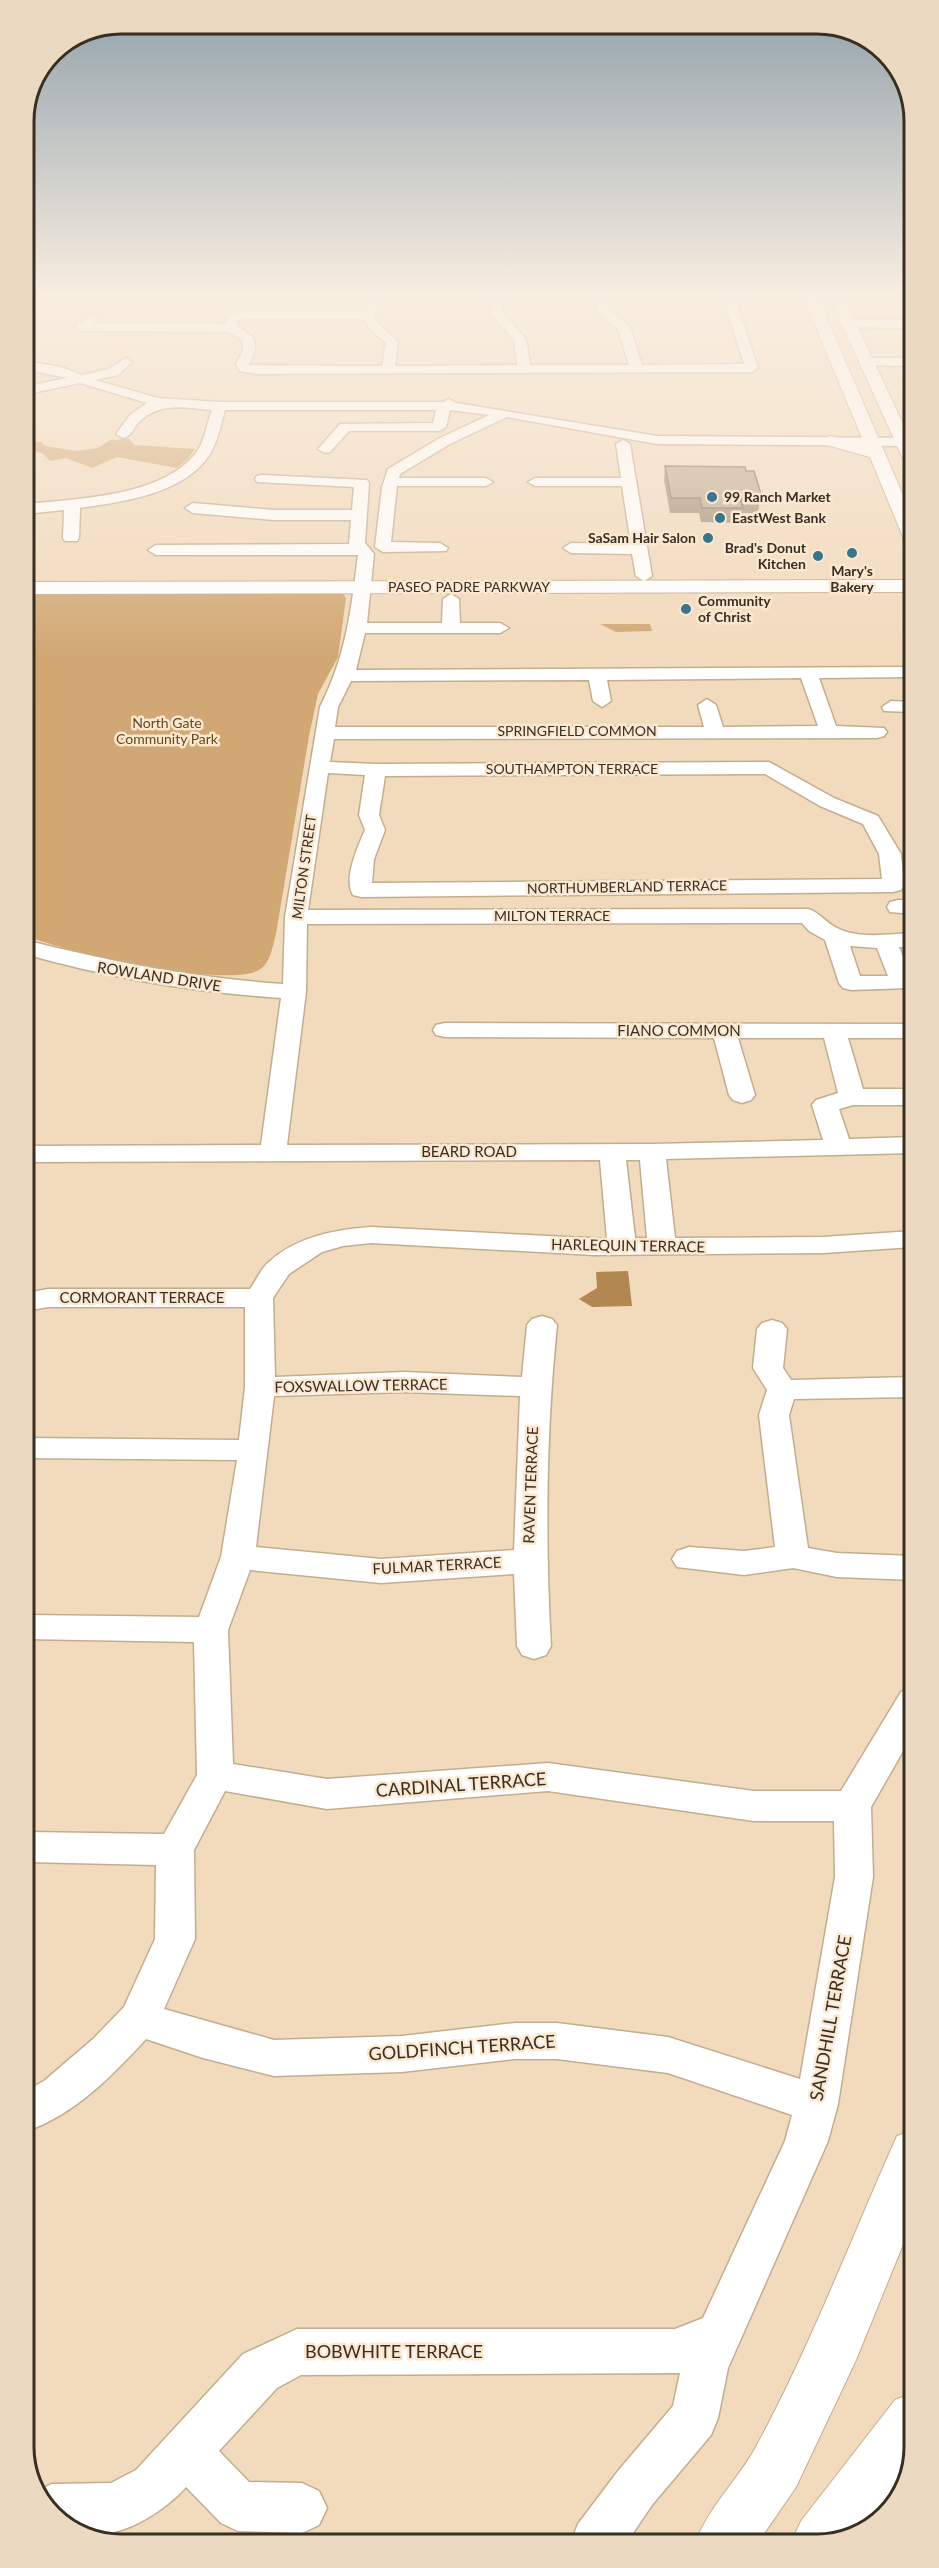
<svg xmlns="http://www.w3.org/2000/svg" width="939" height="2568" viewBox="0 0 939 2568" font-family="Lato,sans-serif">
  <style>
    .green { fill: #d1a874 }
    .water { fill: #b28850 }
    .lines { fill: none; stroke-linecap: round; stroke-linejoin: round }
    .minor-casing { stroke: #c4ad8f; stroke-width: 3 }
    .major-casing { stroke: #c4ad8f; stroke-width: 2 }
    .highway-casing { stroke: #c4ad8f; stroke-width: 2 }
    .minor { fill: #fff; fill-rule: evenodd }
    .major { fill: #fff; fill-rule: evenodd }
    .highway { fill: #fff; fill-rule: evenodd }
    .wall { fill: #a49078 }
    .building { fill: #bfa88b; stroke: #867661; stroke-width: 1.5 }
    .poi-dot { fill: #37768b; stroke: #fce8d0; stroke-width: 2 }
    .labels { text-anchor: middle; stroke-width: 5; stroke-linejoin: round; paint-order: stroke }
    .far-poi-label { font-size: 14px; font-weight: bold; fill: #382f23; stroke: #fce8d0; text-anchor: start }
    .far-street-label { font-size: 14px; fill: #382f23; stroke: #fce8d0 }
    .far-park-label { font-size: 14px; fill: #66471c; stroke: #fce8d0 }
    .street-label { font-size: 15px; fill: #382f23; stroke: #fce8d0 }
    .near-street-label { font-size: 18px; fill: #382f23; stroke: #fce8d0 }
    .rim { fill: none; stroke: #382f23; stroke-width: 3 }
  </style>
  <rect width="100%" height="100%" fill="#f2dabc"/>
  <path class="green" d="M 129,439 L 135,445 L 195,449 L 188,459 L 177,468 L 117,457 L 92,468 L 66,458 L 50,461 L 42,453 L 25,450 L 25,441 L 42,442 L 45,446 L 77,451 L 98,448 L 110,440 Z
    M 25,590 L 329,590 L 342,593 L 346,598 L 338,657 L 318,694 L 309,736 L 276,934 C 272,947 271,963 259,970 C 225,989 63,952 25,935 Z
    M 600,624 L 650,624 L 652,631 L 616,632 Z"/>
  <path class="water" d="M 628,1271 L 632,1306 L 592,1307 L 579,1299 L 597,1288 L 596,1272 Z"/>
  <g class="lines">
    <g class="minor-casing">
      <path id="minor" d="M 369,298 L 381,298 L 374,315 L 379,324 L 398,342 L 395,366 L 517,365 L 514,340 L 491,314 L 490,298 L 502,298 L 503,313 L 526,339 L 530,365 L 629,365 L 618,329 L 598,313 L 595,298 L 607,298 L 608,309 L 630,327 L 642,365 L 744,364 L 723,298 L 735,298 L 758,368 L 752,372 L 257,374 L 240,371 L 236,365 L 243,350 L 242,340 L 229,332 L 81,331 L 75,327 L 93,313 L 99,317 L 93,323 L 225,324 L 229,314 L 244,311 L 364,311 ZM 244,319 L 364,319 L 370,329 L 386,343 L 382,366 L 249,365 L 255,350 L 254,338 L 238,326 L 236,321 Z
        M 848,320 L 912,320 L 912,328 L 844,327 L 842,324 Z
        M 126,358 L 132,362 L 118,375 L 95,380 L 158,398 L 220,402 L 443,402 L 449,399 L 456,403 L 657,436 L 912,438 L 912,446 L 657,444 L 507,417 L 450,444 L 400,474 L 399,478 L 486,478 L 493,482 L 486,486 L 397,486 L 391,542 L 440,543 L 448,548 L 446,551 L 383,552 L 375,547 L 382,487 L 388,469 L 440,438 L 489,415 L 450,410 L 446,427 L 439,431 L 349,431 L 330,452 L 325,453 L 318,449 L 340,424 L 433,423 L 436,410 L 225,410 C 221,424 218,441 210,454 C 185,494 122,502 80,508 L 79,538 L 77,541 L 65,541 L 63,538 L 64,510 L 25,514 L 25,504 C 76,499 162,497 196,453 C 205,441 207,423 212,410 C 185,408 160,401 139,422 C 133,428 132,436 123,438 L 116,434 L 130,415 L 147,403 L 80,383 L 37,392 L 25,401 L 25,390 L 28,386 L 67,378 L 25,369 L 25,361 L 61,367 L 82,375 L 109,369 Z
        M 867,358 L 912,358 L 912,366 L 862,365 L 861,362 Z
        M 623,440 L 630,444 L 652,576 L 644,581 L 636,576 L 632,554 L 571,553 L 563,548 L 571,543 L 631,544 L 622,486 L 535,486 L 528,482 L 535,478 L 621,478 L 616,444 Z
        M 262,475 L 367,480 L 369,483 L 365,543 L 374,554 L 367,623 L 442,623 L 443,599 L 451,594 L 459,599 L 460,623 L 500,623 L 509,628 L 500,633 L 365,633 L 356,670 L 912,667 L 912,677 L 819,678 L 836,726 L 884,728 L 887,732 L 884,736 L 877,738 L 334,739 L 330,762 L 376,764 L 769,762 L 834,798 L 878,816 L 901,854 L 904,885 L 901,890 L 893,892 L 361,897 L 353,895 C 343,879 358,846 365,830 L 359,815 L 365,775 L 328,773 L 308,910 L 808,909 C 820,912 826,924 839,929 C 861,939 889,934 913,933 L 913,947 L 899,947 L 913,981 L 910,988 L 851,990 L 843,988 L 839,983 L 825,940 L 809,931 L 802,923 L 307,924 L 306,992 L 287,1145 L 652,1144 L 823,1140 L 812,1105 L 816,1100 L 838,1093 L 824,1038 L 738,1038 L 755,1095 L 751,1100 L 742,1103 L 733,1100 L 729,1095 L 714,1038 L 445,1037 L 436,1035 L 433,1030 L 436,1025 L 445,1023 L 913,1024 L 913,1038 L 848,1038 L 863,1089 L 913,1089 L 913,1105 L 853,1105 L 839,1109 L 849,1139 L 913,1137 L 913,1153 L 666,1159 L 675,1238 L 823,1237 L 913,1231 L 913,1247 L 823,1253 L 594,1255 L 371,1243 L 343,1246 L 322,1252 L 289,1274 L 273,1298 L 275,1377 L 404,1372 L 522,1377 L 527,1325 L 532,1319 L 542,1316 L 552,1319 L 557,1325 C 546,1432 545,1539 551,1646 L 546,1655 L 534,1659 L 522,1655 L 517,1646 L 514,1574 L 381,1583 L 250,1570 L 228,1630 L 233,1764 L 327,1779 L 548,1763 L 754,1791 L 841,1791 L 901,1692 L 914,1688 L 914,1732 L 871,1807 L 873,1877 L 838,2104 L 828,2141 L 728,2368 L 718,2418 L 711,2435 L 652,2505 L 627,2542 L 571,2542 L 578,2524 L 618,2471 L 673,2406 L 680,2373 L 301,2375 L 277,2388 L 219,2451 L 249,2482 L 302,2483 L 319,2491 L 327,2508 L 319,2525 L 302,2533 L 238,2531 L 221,2523 L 186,2487 C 159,2517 102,2552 63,2524 C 53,2517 46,2499 39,2490 L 52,2484 L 111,2483 L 136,2470 L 243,2354 L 297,2329 L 675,2329 L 703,2318 L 785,2141 L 792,2115 L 668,2073 L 557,2059 L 515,2059 L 402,2072 L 274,2076 L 203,2058 L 146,2039 C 112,2076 75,2114 27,2131 L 27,2090 L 44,2081 L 93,2039 L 124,2007 L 155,1939 L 156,1865 L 27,1862 L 27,1832 L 164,1834 L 197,1775 L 194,1642 L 26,1639 L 26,1615 L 199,1617 L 221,1557 L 237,1460 L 26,1458 L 26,1438 L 239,1440 L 245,1387 L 245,1307 L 48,1307 L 26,1311 L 26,1293 L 48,1289 L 250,1289 C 256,1281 261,1268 269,1262 C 297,1236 335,1230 371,1227 L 607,1239 L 600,1160 L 26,1162 L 26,1146 L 261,1145 L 281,998 C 194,992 109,978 25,954 L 25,940 C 111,962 194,978 283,984 L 285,917 L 320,707 C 346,656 351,611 358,555 L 156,555 L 148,550 L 156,545 L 349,544 L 351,520 L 274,520 L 193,513 L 185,508 L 193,503 L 274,510 L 352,510 L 354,487 L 257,482 L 255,479 L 257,476 ZM 801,678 L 818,726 L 723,727 L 716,705 L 707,699 L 698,705 L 704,727 L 335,727 L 338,707 L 351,681 L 589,680 L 593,701 L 602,707 L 611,701 L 607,680 ZM 765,774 L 820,806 L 863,824 L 879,854 L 882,879 L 372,883 L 374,859 L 385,830 L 379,815 L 385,776 ZM 850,946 L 877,948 L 888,976 L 860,976 ZM 626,1160 L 640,1160 L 647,1238 L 635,1238 ZM 404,1392 L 520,1396 L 514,1550 L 381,1559 L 256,1547 L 274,1396 ZM 225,1791 L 327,1809 L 548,1791 L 754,1821 L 834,1821 L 835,1877 L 800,2079 L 668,2037 L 557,2023 L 515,2023 L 402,2036 L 274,2040 L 164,2009 L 195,1939 L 194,1850 Z
        M 891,701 L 912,702 L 912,712 L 884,711 L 882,707 Z
        M 898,900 L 913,900 L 913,914 L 890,912 L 887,907 L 890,902 Z
        M 772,1320 L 782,1323 L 787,1329 L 783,1368 L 791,1380 L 913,1377 L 913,1397 L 794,1399 L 789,1415 L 808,1548 L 837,1553 L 914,1556 L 914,1580 L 837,1577 L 793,1568 L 744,1575 L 677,1567 L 672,1559 L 677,1551 L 689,1547 L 744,1551 L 775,1547 L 759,1415 L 767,1390 L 753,1368 L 757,1329 L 762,1323 Z"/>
    </g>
    <g class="major-casing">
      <path id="major" d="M 804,298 L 818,298 L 912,516 L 912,542 L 903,537 L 870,457 L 823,444 L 821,441 L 829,436 L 864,443 Z
        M 830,298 L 844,298 L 912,443 L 912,466 L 904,461 Z
        M 912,580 L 912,592 L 25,594 L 25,582 Z"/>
    </g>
    <g class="highway-casing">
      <path id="highway" d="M 915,2129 L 915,2215 L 856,2360 L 796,2487 L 759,2541 L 696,2541 C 710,2505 739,2479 757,2445 C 811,2345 851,2239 897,2136 Z
        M 915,2392 L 915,2447 L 904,2480 L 872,2521 L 843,2541 L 792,2541 L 801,2521 L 895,2400 Z"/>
    </g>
    <use href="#minor" class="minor"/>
    <use href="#major" class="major"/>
    <use href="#highway" class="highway"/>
  </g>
  <path class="wall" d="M 665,466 L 761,494 L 758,513 L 743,513 L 742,523 L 701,522 L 699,513 L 670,513 L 664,480 Z"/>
  <path class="building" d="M 665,466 L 745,467 L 746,471 L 754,471 L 761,494 L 758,494 L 759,499 L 740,499 L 743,508 L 702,508 L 700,498 L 671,498 Z"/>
  <linearGradient id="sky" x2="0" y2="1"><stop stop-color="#92a2ab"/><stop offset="0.45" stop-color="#f9eee1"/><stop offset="1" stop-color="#f9eee1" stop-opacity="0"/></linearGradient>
  <rect width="939" height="657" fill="url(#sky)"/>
  <g class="poi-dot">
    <circle cx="712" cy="497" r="6"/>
    <circle cx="720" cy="518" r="6"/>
    <circle cx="708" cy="538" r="6"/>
    <circle cx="852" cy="553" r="6"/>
    <circle cx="818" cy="556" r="6"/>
    <circle cx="686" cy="609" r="6"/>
  </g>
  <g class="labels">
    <g class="far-poi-label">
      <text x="724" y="502">99 Ranch Market</text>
      <text x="732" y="523">EastWest Bank</text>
      <text x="696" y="543" text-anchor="end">SaSam Hair Salon</text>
      <text x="806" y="553" text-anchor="end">Brad's Donut<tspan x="806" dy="16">Kitchen</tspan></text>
      <text x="852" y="576" text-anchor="middle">Mary's<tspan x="852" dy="16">Bakery</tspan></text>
      <text x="698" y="606">Community<tspan x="698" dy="16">of Christ</tspan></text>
    </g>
    <g class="far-street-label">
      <text x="469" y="592">PASEO PADRE PARKWAY</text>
      <text x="577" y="736">SPRINGFIELD COMMON</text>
      <text x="572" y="774">SOUTHAMPTON TERRACE</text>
      <text transform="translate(304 867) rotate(-82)" y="5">MILTON STREET</text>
      <text transform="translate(627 887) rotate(-1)" y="5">NORTHUMBERLAND TERRACE</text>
      <text x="552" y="921">MILTON TERRACE</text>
    </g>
    <g class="far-park-label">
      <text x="167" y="728">North Gate<tspan x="167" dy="16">Community Park</tspan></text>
    </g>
    <g class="street-label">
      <text transform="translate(159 977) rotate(9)" y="5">ROWLAND DRIVE</text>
      <text x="679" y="1036">FIANO COMMON</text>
      <text x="469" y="1157">BEARD ROAD</text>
      <text transform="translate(628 1246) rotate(1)" y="5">HARLEQUIN TERRACE</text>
      <text x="142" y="1303">CORMORANT TERRACE</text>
      <text transform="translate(361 1386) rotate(-1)" y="5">FOXSWALLOW TERRACE</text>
      <text transform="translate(531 1485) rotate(-88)" y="5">RAVEN TERRACE</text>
      <text transform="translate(437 1566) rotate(-3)" y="5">FULMAR TERRACE</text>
    </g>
    <g class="near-street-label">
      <text transform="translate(461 1785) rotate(-4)" y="6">CARDINAL TERRACE</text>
      <text transform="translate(831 2018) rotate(-80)" y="6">SANDHILL TERRACE</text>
      <text transform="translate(462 2048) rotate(-4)" y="6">GOLDFINCH TERRACE</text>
      <text x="394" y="2358">BOBWHITE TERRACE</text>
    </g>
  </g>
  <path d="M0 0H939V2568H0ZM121 34H817A87 87 0 0 1 904 121V2447A87 87 0 0 1 817 2534H121A87 87 0 0 1 34 2447V121A87 87 0 0 1 121 34Z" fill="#ecd9c2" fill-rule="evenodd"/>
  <path class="rim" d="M121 34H817A87 87 0 0 1 904 121V2447A87 87 0 0 1 817 2534H121A87 87 0 0 1 34 2447V121A87 87 0 0 1 121 34Z"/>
</svg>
